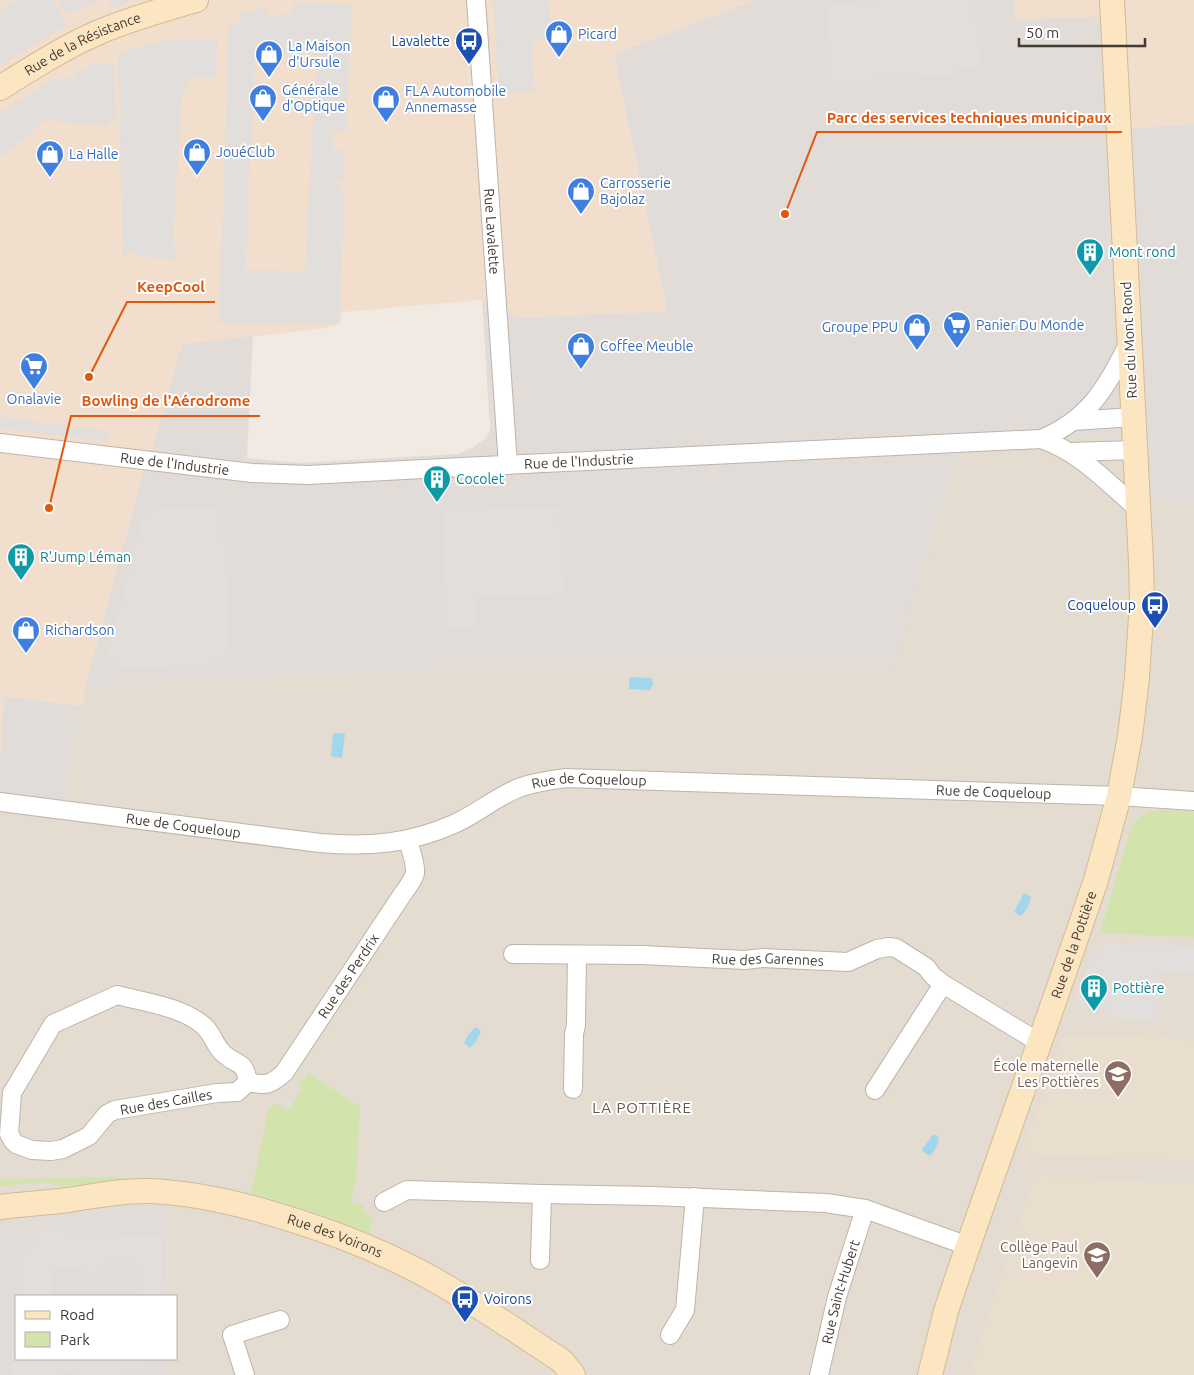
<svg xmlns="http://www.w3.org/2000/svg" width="1194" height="1375" viewBox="0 0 1194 1375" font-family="Ubuntu,sans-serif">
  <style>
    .residential { fill: #e4dbd1 }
    .commercial { fill: #f2decd }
    .industrial { fill: #e2dcd8 }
    .education { fill: #e9ddcd }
    .green { fill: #d2e4ac }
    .parking { fill: #e1dedb; fill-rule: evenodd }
    .water { fill: #a0d7ec }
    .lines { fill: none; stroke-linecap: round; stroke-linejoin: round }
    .street-casing { stroke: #beb4a9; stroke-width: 20 }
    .secondary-casing { stroke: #d2ba96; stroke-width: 26 }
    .street { stroke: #fff; stroke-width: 18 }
    .secondary { stroke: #fce6c1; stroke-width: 24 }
    .labels { text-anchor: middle; stroke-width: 4; stroke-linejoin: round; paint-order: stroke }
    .shop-label { font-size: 14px; fill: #366cbe; stroke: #fff; text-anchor: start }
    .transit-label { font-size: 14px; fill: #164399; stroke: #fff; text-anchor: end }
    .street-label { font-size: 14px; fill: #423a33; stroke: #fff }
    .culture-label { font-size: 14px; fill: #0d838f; stroke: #fff; text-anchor: start }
    .education-label { font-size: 14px; fill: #785e54; stroke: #fff; text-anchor: end }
    .neighbourhood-label { font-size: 15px; letter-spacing: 1px; fill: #64574b; stroke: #fff }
    .leader { fill: none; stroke: #e0570e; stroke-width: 2 }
    .callout-dot { fill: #e0570e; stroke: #fff; stroke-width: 2 }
    .callout-label { font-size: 15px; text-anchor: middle; font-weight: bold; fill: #e0570e; stroke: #fff; stroke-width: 4; stroke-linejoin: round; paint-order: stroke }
  </style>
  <rect width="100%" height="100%" fill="#f0eae2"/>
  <path class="residential" d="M 1106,435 L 1156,501 L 1194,505 L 1194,1375 L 165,1375 L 165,1359 L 176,1359 L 176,1296 L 167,1296 L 168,1230 L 170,1199 L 0,1207 L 0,802 L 64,810 L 85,688 L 455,669 L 892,669 L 953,470 L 960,443 Z"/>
  <path class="commercial" d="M 0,0 L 755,0 L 614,54 L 667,311 L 517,318 L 481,300 L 342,312 L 340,324 L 320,329 L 182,344 L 153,447 L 146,461 L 85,688 L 82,706 L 4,696 L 0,759 Z
    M 1015,0 L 1194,0 L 1194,124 L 1119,129 L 1016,20 Z"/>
  <path class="industrial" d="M 755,0 L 1015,0 L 1016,20 L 1113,16 L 1119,129 L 1194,124 L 1194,505 L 1156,501 L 1106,435 L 960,443 L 953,470 L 893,669 L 455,669 L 85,688 L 146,461 L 153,447 L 182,344 L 253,336 L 247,458 L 299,463 L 458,454 L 472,448 L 486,438 L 490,430 L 482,300 L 517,318 L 667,311 L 614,54 Z
    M 4,696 L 82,706 L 64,810 L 0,802 L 0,759 Z
    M 170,1199 L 168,1230 L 167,1296 L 16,1296 L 16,1359 L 165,1359 L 165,1375 L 0,1375 L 0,1207 Z"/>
  <path class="education" d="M 1154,1034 L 1194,1042 L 1194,1161 L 1021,1154 L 1063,1037 Z
    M 1034,1175 L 1194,1184 L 1194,1375 L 969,1375 Z"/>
  <path class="green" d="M 1164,810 L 1194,812 L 1194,937 L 1100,933 L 1129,834 C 1137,815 1145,811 1164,810 Z
    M 308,1073 L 360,1107 L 356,1177 L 351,1202 L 362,1205 L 365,1212 L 373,1221 L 369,1233 L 328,1217 L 251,1193 L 269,1107 L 277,1104 L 289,1110 L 302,1088 L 298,1085 L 300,1081 L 303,1081 Z
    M 103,1177 L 145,1180 L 116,1184 L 60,1185 L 49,1182 L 0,1186 L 0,1180 Z"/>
  <path class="parking" d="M 15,0 L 53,0 L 67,25 L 0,65 L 0,10 Z
    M 57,0 L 99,0 L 66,14 Z
    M 107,0 L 134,0 L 112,8 Z
    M 493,0 L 549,0 L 552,39 L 531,41 L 535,91 L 499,94 Z
    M 877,0 L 974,0 L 980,68 L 956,67 L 956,76 L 831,82 L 829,5 Z
    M 292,3 L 352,5 L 346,132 L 333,132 L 332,149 L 345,150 L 343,179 L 335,179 L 339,186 L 341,195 L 344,195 L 340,324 L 219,323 L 229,25 L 241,26 L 238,15 L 265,6 L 268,15 L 293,14 ZM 257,46 L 263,49 L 266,53 L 263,67 L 279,69 L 280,53 L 322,55 L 321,69 L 315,78 L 305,271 L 246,270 L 247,218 L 255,67 Z
    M 175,39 L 218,39 L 216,77 L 185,79 L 189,91 L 182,91 L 173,245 L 177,245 L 176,259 L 136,256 L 131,250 L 123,256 L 118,55 L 132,49 Z
    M 114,64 L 116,121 L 107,122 L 106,127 L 47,120 L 0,157 L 0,113 L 53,79 L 75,78 L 75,71 L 87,70 L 87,65 Z
    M 0,417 L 109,431 L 108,442 L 0,428 Z
    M 222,507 L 231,663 L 117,670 L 107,655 L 145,510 Z
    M 559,507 L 563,594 L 474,598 L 476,628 L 448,629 L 442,511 Z
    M 1102,943 L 1194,947 L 1194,973 L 1160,972 L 1158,1021 L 1105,1018 L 1105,1007 L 1074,1005 L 1092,953 L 1102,954 Z
    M 39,1231 L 162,1236 L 161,1296 L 138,1296 L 138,1270 L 133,1270 L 125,1256 L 86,1278 L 82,1269 L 51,1269 L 51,1296 L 17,1296 L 17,1254 L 39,1244 Z
    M 12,1352 L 16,1352 L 16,1359 L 149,1359 L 143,1361 L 142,1372 L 127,1375 L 77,1375 L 76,1372 L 60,1375 L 12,1375 Z"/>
  <path class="water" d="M 630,677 L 651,678 L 654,685 L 651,687 L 651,690 L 629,689 Z
    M 333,733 L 345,734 L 342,758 L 331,756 Z
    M 1024,893 L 1031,897 L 1028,907 L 1021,916 L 1014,912 Z
    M 475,1027 L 481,1031 L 476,1041 L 470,1048 L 464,1043 L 468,1035 Z
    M 933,1134 L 939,1137 C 938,1145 935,1150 930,1156 L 922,1151 L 923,1147 L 924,1147 Z"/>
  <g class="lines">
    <g class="street-casing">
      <g id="street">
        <path id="s1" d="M 476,0 L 508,465"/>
        <path d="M 1073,421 L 1134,417"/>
        <path d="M 1041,439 C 1080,452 1109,484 1139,510"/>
        <path id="s2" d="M 0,443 L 252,473 L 308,475 L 462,467 L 1041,439 C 1090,419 1106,387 1129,343"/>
        <path d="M 1070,452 L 1136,450"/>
        <path id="s3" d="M 0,802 L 320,843 C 368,847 409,844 454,824 C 477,814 497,796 521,787 C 536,782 551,780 566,778 L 1119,796 L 1194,801"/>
        <path id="s4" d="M 513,954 L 642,955 L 745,960 L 762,958 L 848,962 L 877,949 L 889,947 L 896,948 L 926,967 L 933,976 L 943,984 L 1040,1043"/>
        <path d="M 117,995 C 144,1002 183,1007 204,1026 C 213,1034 215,1047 224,1054 C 238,1067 244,1059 248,1082 L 237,1092 L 217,1093 L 115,1110 L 107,1114 L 89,1136 L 63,1149 L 51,1151 L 32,1150 L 16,1144 L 13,1141 L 9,1134 L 12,1093 L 53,1024 Z"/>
        <path id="s5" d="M 248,1082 C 266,1086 270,1085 284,1073 L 402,895 C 407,888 413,881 415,873 C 416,862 410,850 408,840"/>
        <path d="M 573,1089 L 574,1034 L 576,1025 L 577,955"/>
        <path d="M 875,1090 L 943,984"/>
        <path d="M 384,1202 L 407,1190 L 542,1194 L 653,1196 L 826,1203 L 865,1209 L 968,1246"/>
        <path d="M 540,1260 L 542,1194"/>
        <path d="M 670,1335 L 685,1310 L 695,1197"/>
        <path d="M 245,1375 L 232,1335 L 280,1320"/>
        <path id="s6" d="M 819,1375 L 837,1297 L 865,1209"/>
      </g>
    </g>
    <g class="secondary-casing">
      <g id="secondary">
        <path id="s7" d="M 0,88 C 32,68 63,48 97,33 C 129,19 163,10 196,0"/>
        <path id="s8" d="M 0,1207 C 23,1204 45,1203 68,1200 C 95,1196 123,1190 150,1191 C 195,1193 238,1203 280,1216 C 344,1235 404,1260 460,1295 C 495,1316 528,1339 562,1361 L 573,1375"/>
        <path id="s9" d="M 930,1375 L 946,1311 L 968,1246 L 1072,950 L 1096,880 L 1119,796 L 1130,736 L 1137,678 L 1142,602 L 1141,562 L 1112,0"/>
      </g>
    </g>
    <use href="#street" class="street"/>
    <use href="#secondary" class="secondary"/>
  </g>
  <defs>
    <g id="shop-pin" transform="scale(1.4375)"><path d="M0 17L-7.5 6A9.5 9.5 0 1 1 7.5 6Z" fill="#3f7fe0" stroke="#fff"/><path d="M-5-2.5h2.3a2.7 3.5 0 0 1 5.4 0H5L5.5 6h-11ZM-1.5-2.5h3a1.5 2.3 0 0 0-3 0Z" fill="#fff"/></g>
    <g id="bus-pin" transform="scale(1.4375)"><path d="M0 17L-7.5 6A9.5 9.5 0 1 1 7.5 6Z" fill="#1a4fb4" stroke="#fff"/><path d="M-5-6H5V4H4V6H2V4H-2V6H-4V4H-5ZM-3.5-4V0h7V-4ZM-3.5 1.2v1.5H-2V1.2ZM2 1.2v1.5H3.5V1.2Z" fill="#fff"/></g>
    <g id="building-pin" transform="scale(1.4375)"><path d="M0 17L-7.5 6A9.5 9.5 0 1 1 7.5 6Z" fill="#0f9aa8" stroke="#fff"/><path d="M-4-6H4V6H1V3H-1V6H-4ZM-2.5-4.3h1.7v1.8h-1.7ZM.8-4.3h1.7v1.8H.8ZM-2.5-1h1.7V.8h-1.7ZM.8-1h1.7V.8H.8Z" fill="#fff"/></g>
    <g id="supermarket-pin" transform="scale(1.4375)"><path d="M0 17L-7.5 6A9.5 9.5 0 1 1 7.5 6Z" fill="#3f7fe0" stroke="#fff"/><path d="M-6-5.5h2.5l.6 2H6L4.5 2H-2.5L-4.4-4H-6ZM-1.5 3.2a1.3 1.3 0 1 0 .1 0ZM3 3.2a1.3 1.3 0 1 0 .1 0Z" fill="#fff"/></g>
    <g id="school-pin" transform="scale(1.4375)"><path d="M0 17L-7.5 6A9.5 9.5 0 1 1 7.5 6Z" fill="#8d6e63" stroke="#fff"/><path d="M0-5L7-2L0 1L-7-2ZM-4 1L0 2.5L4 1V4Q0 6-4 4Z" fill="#fff"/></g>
  </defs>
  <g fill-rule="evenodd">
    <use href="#shop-pin" x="559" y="34"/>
    <use href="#bus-pin" x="469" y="41"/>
    <use href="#shop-pin" x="269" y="54"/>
    <use href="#shop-pin" x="263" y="98"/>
    <use href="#shop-pin" x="386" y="99"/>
    <use href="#shop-pin" x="197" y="152"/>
    <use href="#shop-pin" x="50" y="154"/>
    <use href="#shop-pin" x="581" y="191"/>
    <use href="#building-pin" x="1090" y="252"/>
    <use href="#supermarket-pin" x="957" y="325"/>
    <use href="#shop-pin" x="917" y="327"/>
    <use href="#shop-pin" x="581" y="346"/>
    <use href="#supermarket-pin" x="34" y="366"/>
    <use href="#building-pin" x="437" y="479"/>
    <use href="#building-pin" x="21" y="557"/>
    <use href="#bus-pin" x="1155" y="605"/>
    <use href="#shop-pin" x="26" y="630"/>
    <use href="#building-pin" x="1094" y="988"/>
    <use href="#school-pin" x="1118" y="1074"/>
    <use href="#school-pin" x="1097" y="1255"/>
    <use href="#bus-pin" x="465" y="1299"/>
  </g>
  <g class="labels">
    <g class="shop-label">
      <text x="578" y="39">Picard</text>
      <text x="288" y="51">La Maison<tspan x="288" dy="16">d'Ursule</tspan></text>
      <text x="282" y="95">Générale<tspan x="282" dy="16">d'Optique</tspan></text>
      <text x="405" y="96">FLA Automobile<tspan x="405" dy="16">Annemasse</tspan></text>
      <text x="216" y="157">JouéClub</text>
      <text x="69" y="159">La Halle</text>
      <text x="600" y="188">Carrosserie<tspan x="600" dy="16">Bajolaz</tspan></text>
      <text x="976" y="330">Panier Du Monde</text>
      <text x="898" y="332" text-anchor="end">Groupe PPU</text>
      <text x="600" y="351">Coffee Meuble</text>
      <text x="34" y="404" text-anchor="middle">Onalavie</text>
      <text x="45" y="635">Richardson</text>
    </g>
    <g class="transit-label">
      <text x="450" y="46">Lavalette</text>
      <text x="1136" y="610">Coqueloup</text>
      <text x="484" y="1304" text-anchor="start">Voirons</text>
    </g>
    <g class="street-label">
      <text dy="5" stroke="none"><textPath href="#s7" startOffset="94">Rue de la Résistance</textPath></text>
      <text dy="5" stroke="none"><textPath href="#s1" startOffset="232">Rue Lavalette</textPath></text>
      <text transform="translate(1129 340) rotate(-93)" y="5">Rue du Mont Rond</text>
      <text dy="5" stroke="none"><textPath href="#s2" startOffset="581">Rue de l'Industrie</textPath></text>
      <text dy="5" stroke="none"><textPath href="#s2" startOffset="176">Rue de l'Industrie</textPath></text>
      <text dy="5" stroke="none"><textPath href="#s3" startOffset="605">Rue de Coqueloup</textPath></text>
      <text dy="5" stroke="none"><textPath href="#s3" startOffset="1010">Rue de Coqueloup</textPath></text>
      <text dy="5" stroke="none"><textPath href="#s3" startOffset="185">Rue de Coqueloup</textPath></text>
      <text dy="5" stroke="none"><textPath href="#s9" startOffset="454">Rue de la Pottière</textPath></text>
      <text dy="5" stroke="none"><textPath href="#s4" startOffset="255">Rue des Garennes</textPath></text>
      <text dy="5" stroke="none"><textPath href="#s5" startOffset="156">Rue des Perdrix</textPath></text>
      <text transform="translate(166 1102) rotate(-10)" y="5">Rue des Cailles</text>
      <text dy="5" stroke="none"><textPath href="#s8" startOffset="342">Rue des Voirons</textPath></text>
      <text dy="5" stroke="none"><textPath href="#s6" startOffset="86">Rue Saint-Hubert</textPath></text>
    </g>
    <g class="culture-label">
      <text x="1109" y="257">Mont rond</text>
      <text x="456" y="484">Cocolet</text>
      <text x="40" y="562">R'Jump Léman</text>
      <text x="1113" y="993">Pottière</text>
    </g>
    <g class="education-label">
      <text x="1099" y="1071">École maternelle<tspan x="1099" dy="16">Les Pottières</tspan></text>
      <text x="1078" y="1252">Collège Paul<tspan x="1078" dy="16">Langevin</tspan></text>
    </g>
    <g class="neighbourhood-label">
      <text x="642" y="1113">LA POTTIÈRE</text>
    </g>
  </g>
  <path class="leader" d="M785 214L817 132H1122M89 377L127 302H215M49 508L71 416H260"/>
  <g class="callout-dot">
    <circle cx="785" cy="214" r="5"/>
    <circle cx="89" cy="377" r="5"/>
    <circle cx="49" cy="508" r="5"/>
  </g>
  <g class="callout-label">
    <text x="969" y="123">Parc des services techniques municipaux</text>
    <text x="171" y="292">KeepCool</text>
    <text x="166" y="406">Bowling de l'Aérodrome</text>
  </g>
  <rect x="15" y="1295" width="162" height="65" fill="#ffffff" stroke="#b3b0ad"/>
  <rect x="25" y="1311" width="25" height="8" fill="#fce6c1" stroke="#b3b0ad"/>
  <text x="60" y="1320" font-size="15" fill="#423a33">Road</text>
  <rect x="25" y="1332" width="25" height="15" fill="#d2e4ac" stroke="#b3b0ad"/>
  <text x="60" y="1345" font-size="15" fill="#423a33">Park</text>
  <path d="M1019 38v8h126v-8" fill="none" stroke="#423a33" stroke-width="2.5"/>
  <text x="1026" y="38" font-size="15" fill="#423a33" stroke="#ffffff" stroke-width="4" paint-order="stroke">50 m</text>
</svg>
